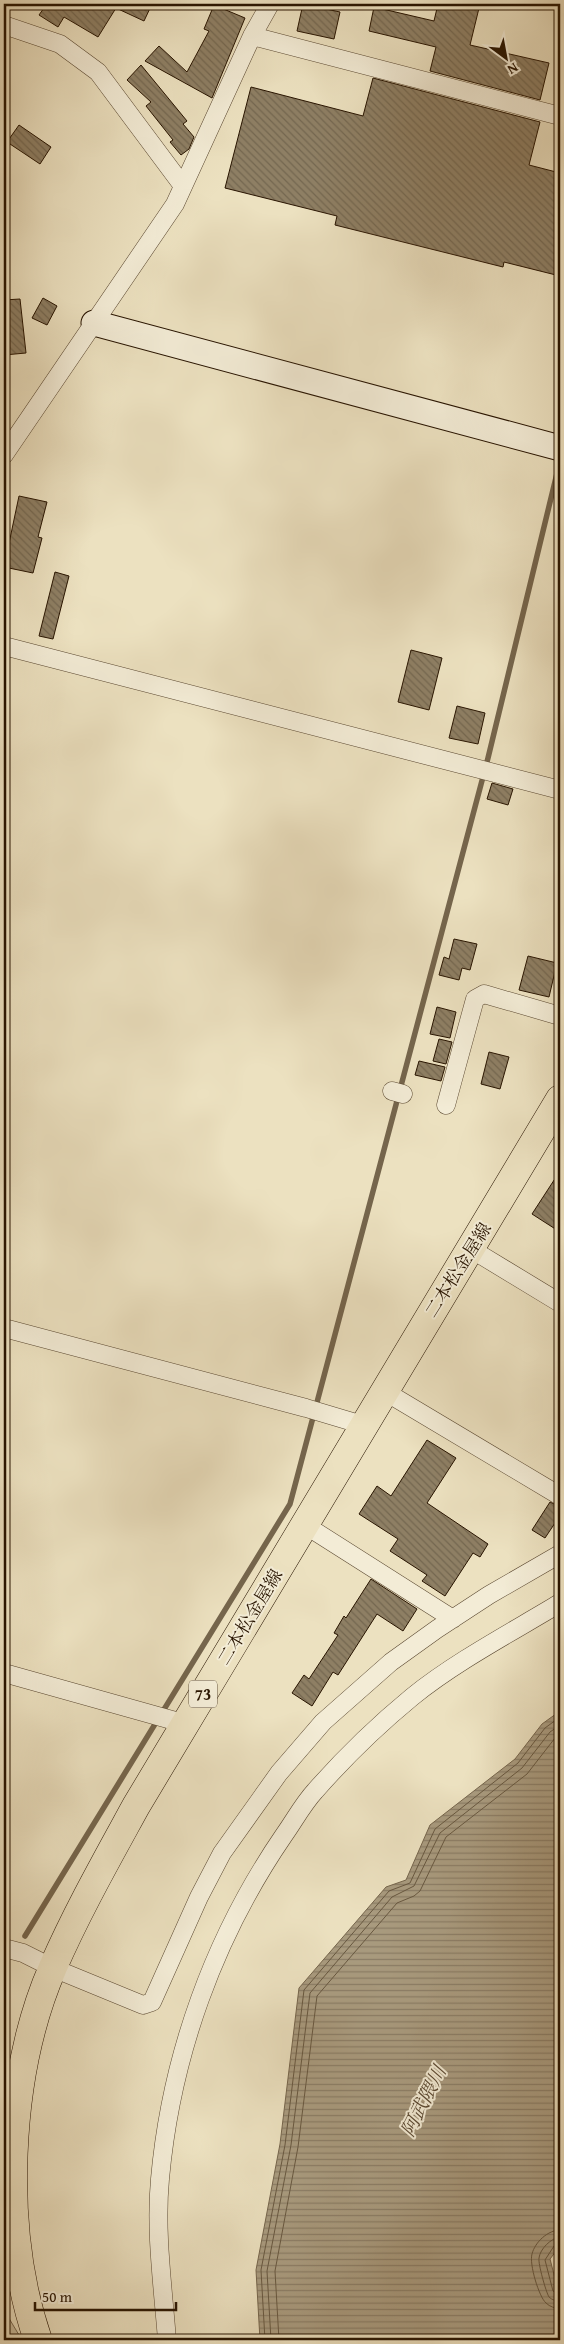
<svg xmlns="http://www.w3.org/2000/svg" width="564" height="2344" viewBox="0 0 564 2344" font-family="'Gentium Book Plus','Noto Serif JP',serif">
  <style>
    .forest { fill: url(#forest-firs); stroke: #7a6950 }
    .water { fill: url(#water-rules); stroke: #75654c }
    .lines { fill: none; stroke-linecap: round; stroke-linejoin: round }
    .shore { stroke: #685840; stroke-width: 1 }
    .stream { stroke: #75654c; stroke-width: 5.5 }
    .building { fill: url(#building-back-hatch); stroke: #281400 }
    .street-casing { stroke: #594730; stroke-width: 19 }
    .secondary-casing { stroke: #281400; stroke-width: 27 }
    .primary-casing { stroke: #281400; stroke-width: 29 }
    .street { stroke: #f3ecd6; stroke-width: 18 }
    .secondary { stroke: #f3ecd6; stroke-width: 25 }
    .primary { stroke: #ece1c0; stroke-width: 28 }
    .labels { text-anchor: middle; stroke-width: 4; stroke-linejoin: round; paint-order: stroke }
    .shield { fill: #f3ecd6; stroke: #655540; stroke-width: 1 }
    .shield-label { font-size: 16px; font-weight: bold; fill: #281400 }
    .street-label { font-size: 18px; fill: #281400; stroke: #f3ecd6 }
    .water-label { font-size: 19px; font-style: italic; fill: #5c4a33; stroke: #f3ecd6 }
  </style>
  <defs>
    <pattern id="forest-firs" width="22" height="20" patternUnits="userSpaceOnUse" patternTransform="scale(1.25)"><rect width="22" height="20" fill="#cbbe9f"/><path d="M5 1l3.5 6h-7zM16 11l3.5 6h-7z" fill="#aea287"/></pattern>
    <pattern id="water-rules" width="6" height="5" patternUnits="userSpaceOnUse" patternTransform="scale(1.25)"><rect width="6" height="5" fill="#a99b7f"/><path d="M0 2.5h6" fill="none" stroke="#8a7d66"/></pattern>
    <pattern id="building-back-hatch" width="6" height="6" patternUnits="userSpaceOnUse" patternTransform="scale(1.25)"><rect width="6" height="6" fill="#8e7f64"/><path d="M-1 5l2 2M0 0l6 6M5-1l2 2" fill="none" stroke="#746750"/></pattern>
  </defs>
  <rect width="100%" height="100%" fill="#ece1c0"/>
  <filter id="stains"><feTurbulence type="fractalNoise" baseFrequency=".004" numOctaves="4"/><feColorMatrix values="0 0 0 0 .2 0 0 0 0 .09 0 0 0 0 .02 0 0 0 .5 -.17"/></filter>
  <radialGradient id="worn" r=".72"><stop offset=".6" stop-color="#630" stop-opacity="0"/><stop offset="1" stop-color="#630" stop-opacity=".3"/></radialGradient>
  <path class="forest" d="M 4,2310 L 22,2340 L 4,2340 Z"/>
  <path class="water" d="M 560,1711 L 560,2246 L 550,2259 L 560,2298 L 560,2340 L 260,2340 L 256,2270 L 280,2144 L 299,1988 L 386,1887 L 406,1880 L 430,1825 L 515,1759 L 542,1724 Z"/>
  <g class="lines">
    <path class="shore" d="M 560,2230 C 548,2230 535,2242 532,2254 C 529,2264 539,2297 546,2303 C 550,2307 555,2308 560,2309
      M 560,2237 C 551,2238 540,2249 539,2258 C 538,2264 546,2292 549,2297 C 552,2300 556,2301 560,2301
      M 560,2244 L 554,2246 L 545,2260 L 553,2291 L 560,2295
      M 265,2340 L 261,2270 L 285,2145 L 304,1990 L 389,1891 L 410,1883 L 435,1829 L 518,1763 L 545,1728 L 560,1717
      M 271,2340 L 267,2271 L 291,2145 L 310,1993 L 392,1897 L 414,1886 L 440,1833 L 522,1768 L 550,1732 L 560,1725
      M 279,2340 L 275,2271 L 298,2147 L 317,1996 L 397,1903 L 414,1896 L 420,1891 L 446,1837 L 527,1774 L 555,1738 L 560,1734"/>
    <path class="stream" d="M 25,1936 L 290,1504 L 488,758 L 560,461"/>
  </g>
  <path class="building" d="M 44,4 L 152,4 L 144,21 L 116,8 L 98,37 L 64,17 L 58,27 L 39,15 L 46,5 Z
    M 303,4 L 340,12 L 334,39 L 297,31 Z
    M 438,4 L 480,4 L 470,45 L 549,63 L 540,100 L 430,71 L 436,47 L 369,31 L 374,7 L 434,21 Z
    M 214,5 L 245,18 L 212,98 L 145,61 L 159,46 L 187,72 L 209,31 L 204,29 Z
    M 141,65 L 187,121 L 183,124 L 194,137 L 189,149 L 181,155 L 170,142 L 173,140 L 146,106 L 151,102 L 127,80 Z
    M 373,78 L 540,122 L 529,165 L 560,173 L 560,276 L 504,262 L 503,267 L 335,225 L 337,216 L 225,188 L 251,87 L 363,116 Z
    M 19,125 L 51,147 L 40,164 L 7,142 Z
    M 43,298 L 57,306 L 47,325 L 32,318 Z
    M 20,299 L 26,353 L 4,355 L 4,300 Z
    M 19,496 L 47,502 L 38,537 L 42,538 L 33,573 L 4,567 Z
    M 55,572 L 69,576 L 53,639 L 39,636 Z
    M 411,650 L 442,658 L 429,710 L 398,702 Z
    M 457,706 L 485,713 L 478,744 L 449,738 Z
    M 492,783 L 513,789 L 508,805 L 487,799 Z
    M 454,939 L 477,944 L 470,970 L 462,968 L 459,980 L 439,975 L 444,957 L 449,959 Z
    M 528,956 L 557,963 L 549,997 L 519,990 Z
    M 437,1007 L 456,1012 L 450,1038 L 430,1034 Z
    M 439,1039 L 452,1042 L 446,1064 L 433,1061 Z
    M 489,1052 L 509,1057 L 500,1089 L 481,1084 Z
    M 419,1061 L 445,1067 L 441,1081 L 415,1075 Z
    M 560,1171 L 560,1232 L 532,1214 Z
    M 427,1440 L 456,1458 L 427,1503 L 488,1544 L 480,1557 L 473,1553 L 445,1596 L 422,1581 L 427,1575 L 390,1551 L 398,1539 L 359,1514 L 377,1486 L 391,1496 Z
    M 550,1502 L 560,1507 L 560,1527 L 555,1523 L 545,1538 L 532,1530 Z
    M 371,1579 L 417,1609 L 403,1631 L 377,1614 L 338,1675 L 333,1672 L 312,1706 L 292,1693 L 304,1675 L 309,1679 L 338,1635 L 334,1633 L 344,1616 L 346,1618 Z"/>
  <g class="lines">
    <g class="street-casing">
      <path id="street" d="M 4,25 L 60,44 L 98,72 L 183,186
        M 252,36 L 560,116
        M 4,455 L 175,204 L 252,36 L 270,4
        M 4,646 L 560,790
        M 392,1091 L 403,1094
        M 446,1105 L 475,999 L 484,994 L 560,1016
        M 471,1249 L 560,1303
        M 4,1328 L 306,1408 L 363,1425
        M 384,1391 L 560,1496
        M 305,1525 L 453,1619
        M 4,1673 L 186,1724
        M 4,1948 L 23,1953 L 53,1968 L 143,2005 L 152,2002 L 199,1897 L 222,1853 L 279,1773 L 323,1722 L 391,1662 L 437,1629 L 489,1595 L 560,1554
        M 167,2340 C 163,2287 155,2232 160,2179 C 171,2056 214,1937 284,1835 C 294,1821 303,1804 315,1791 C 344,1758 378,1725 412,1697 C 455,1662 512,1632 560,1603"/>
    </g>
    <g class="secondary-casing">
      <path id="secondary" d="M 94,323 L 560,448"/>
    </g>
    <g class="primary-casing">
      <path id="primary" d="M 38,2340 C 0,2230 6,2075 53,1967 C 77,1912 107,1859 136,1806 L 560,1099"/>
    </g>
    <use href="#street" class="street"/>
    <use href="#secondary" class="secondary"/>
    <use href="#primary" class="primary"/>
  </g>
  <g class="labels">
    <rect class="shield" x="189" y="1680.5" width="28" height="27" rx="4"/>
    <g class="shield-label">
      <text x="203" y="1700">73</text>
    </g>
    <g class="street-label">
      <text transform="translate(458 1270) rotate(-58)" y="6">二本松金屋線</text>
      <text transform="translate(250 1617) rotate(-59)" y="6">二本松金屋線</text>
    </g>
    <g class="water-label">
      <text transform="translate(423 2101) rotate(-63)" y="7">阿武隈川</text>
    </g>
  </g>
  <rect width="564" height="2344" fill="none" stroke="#ece1c0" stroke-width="20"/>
  <rect x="5" y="5" width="554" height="2334" fill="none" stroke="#281400" stroke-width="2.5"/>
  <rect x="10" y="10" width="544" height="2324" fill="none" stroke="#281400"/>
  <g transform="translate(506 58) rotate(148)" stroke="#f3ecd6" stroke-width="4" paint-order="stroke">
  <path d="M0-4L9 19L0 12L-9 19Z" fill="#281400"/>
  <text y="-8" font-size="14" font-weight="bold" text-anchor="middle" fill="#281400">N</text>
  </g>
  <path d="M35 2302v8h141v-8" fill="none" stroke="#281400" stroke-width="2.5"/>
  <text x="42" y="2302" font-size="15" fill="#281400" stroke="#f3ecd6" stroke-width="4" paint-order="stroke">50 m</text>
  <rect width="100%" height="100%" filter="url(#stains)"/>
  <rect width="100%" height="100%" fill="url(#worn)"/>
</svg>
